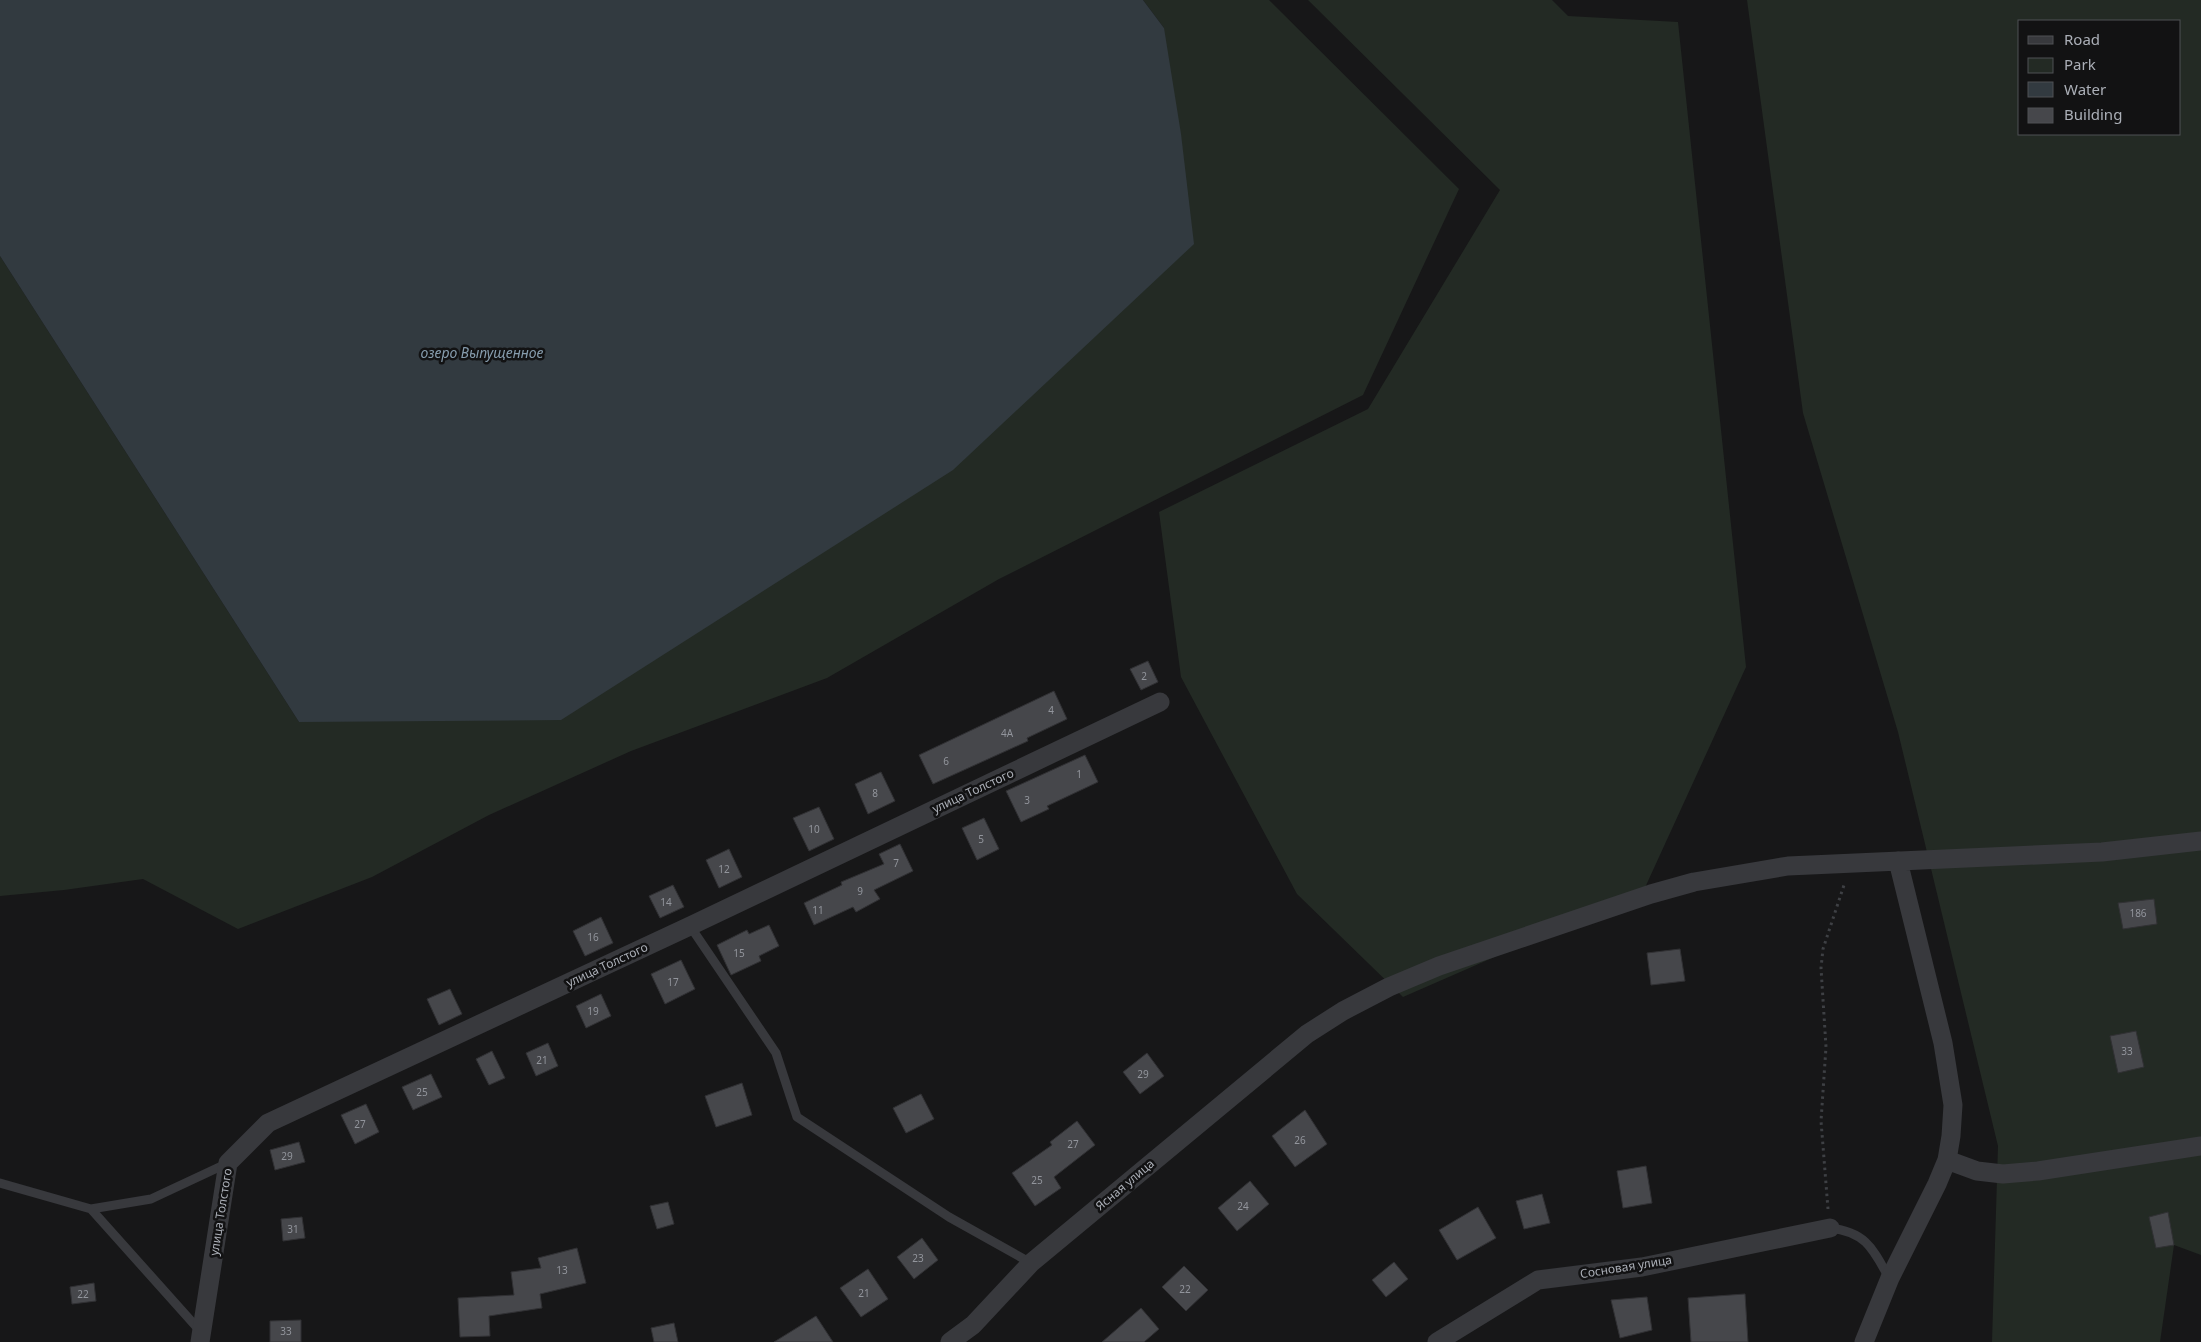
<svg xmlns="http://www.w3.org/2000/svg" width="2201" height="1342" viewBox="0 0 2201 1342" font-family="'Noto Sans',sans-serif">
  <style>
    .green { fill: #232a24; fill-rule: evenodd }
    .water { fill: #323a40 }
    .building { fill: #46474b; stroke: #313134 }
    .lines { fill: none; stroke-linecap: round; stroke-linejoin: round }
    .path { stroke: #3e4044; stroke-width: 3; stroke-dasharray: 2.5 4; stroke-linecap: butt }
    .lane { stroke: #38393d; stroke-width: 9 }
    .street { stroke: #38393d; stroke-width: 19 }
    .labels { text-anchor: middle; stroke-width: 5; stroke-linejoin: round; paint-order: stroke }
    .number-label { font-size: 10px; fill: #92959c }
    .street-label { font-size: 12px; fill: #abafb7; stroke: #121213 }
    .water-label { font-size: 14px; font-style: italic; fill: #869cad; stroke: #121213 }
  </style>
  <rect width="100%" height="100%" fill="#171718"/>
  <path class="green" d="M 1143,0 L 1269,0 L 1459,189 L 1363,395 L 999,579 L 827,678 L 631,751 L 489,815 L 372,877 L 238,929 L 143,879 L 64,890 L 0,896 L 0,256 L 299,722 L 1164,28 Z
    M 1308,0 L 1552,0 L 1568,16 L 1678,22 L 1746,667 L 1643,892 L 1403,997 L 1297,894 L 1181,677 L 1159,512 L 1368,409 L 1500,190 Z
    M 1747,0 L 2201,0 L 2201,1255 L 2174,1245 L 2160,1342 L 1992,1342 L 1998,1146 L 1898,732 L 1803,413 ZM 2020,21 L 2180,21 L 2180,134 L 2020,134 Z"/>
  <path class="water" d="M 0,0 L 1143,0 L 1164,28 L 1181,134 L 1194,244 L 953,470 L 561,720 L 299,722 L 0,256 Z"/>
  <path class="building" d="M 1148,661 L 1158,682 L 1141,690 L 1130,669 Z
    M 1054,691 L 1067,719 L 1027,738 L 1028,741 L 933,784 L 919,755 Z
    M 1085,755 L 1098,782 L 1047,806 L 1049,809 L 1021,822 L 1006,791 Z
    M 881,772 L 895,801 L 868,814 L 855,784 Z
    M 819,807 L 834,839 L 809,851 L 793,818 Z
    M 984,818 L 999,849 L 977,860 L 962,828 Z
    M 900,844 L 913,871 L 874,890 L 880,899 L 856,912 L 853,907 L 814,925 L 804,903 L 842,885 L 841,882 L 884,864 L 879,854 Z
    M 729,849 L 742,877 L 719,888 L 706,860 Z
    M 673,885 L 684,907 L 660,918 L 649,896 Z
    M 2154,899 L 2157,924 L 2123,929 L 2118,903 Z
    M 601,917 L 613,943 L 585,956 L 573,931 Z
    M 769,925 L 779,946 L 759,956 L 761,961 L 731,975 L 717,945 L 747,930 L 749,934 Z
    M 1680,949 L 1685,981 L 1651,985 L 1647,953 Z
    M 681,960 L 695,989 L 665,1004 L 651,974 Z
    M 450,989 L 462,1014 L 439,1025 L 427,999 Z
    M 601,994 L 611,1016 L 586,1028 L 576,1006 Z
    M 2136,1031 L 2144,1067 L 2118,1073 L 2110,1036 Z
    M 548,1043 L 558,1066 L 536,1076 L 526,1053 Z
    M 492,1051 L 505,1078 L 489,1085 L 476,1059 Z
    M 1147,1053 L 1164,1076 L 1140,1094 L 1123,1072 Z
    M 431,1074 L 442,1097 L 413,1110 L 402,1087 Z
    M 742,1083 L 752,1115 L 716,1127 L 705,1096 Z
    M 921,1094 L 934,1119 L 906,1133 L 893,1108 Z
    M 366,1104 L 379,1132 L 355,1144 L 341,1115 Z
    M 1305,1110 L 1327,1144 L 1295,1167 L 1272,1136 Z
    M 1077,1121 L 1095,1145 L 1054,1177 L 1061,1188 L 1035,1206 L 1012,1173 L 1052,1145 L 1050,1142 Z
    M 299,1142 L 305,1162 L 275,1170 L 270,1150 Z
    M 1646,1166 L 1652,1203 L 1623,1208 L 1617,1171 Z
    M 1250,1181 L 1269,1204 L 1237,1231 L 1218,1208 Z
    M 1542,1194 L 1550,1223 L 1524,1229 L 1516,1201 Z
    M 668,1202 L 674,1224 L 657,1229 L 650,1206 Z
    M 1478,1207 L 1496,1238 L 1457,1260 L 1439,1230 Z
    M 2168,1212 L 2174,1245 L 2156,1248 L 2149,1217 Z
    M 302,1217 L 305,1238 L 283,1241 L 281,1219 Z
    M 922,1238 L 938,1260 L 914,1279 L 897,1257 Z
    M 577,1248 L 586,1283 L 540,1294 L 542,1308 L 489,1316 L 490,1336 L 460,1337 L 458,1298 L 514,1295 L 511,1272 L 541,1268 L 538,1258 Z
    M 1394,1262 L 1408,1279 L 1386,1297 L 1372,1280 Z
    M 1184,1266 L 1208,1290 L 1186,1311 L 1162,1287 Z
    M 868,1269 L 888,1299 L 861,1317 L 840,1288 Z
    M 94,1283 L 96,1301 L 72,1304 L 70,1287 Z
    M 1745,1294 L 1748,1342 L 1691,1342 L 1688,1298 Z
    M 1647,1297 L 1652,1330 L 1620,1338 L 1611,1300 Z
    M 1141,1308 L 1159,1329 L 1144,1342 L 1102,1342 Z
    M 816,1316 L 833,1342 L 774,1342 Z
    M 301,1320 L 301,1342 L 270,1342 L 270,1321 Z
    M 674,1323 L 678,1342 L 654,1342 L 651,1328 Z"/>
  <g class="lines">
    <path class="path" d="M 1828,1209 L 1821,1121 L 1826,1047 L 1821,968 L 1823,949 L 1845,882"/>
    <path class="lane" d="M 690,926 L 776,1053 L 797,1117 L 949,1217 L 1031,1263
      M 0,1183 L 91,1209 L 151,1199 L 228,1163
      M 91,1209 L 201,1332
      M 1830,1228 C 1866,1232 1873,1249 1889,1278"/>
    <path class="street" d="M 1947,1160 L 1977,1171 L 2003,1174 L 2038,1171 L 2201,1146
      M 200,1342 L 228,1163 L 268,1123 L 690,926 L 1160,702
      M 950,1342 L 973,1325 L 1031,1263 L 1307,1034 L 1343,1011 L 1389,987 L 1439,966 L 1651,894 L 1694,882 L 1788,866 L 2102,852 L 2201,841
      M 1437,1342 L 1538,1280 L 1642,1267 L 1830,1228
      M 1864,1342 L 1890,1278 L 1937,1184 L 1947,1160 L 1951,1136 L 1953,1105 L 1943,1043 L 1898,861"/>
  </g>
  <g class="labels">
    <g class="number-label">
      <text x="1144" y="680">2</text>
      <text x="1051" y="714">4</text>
      <text x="1007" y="737">4А</text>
      <text x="946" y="765">6</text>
      <text x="1079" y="778">1</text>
      <text x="875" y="797">8</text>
      <text x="1027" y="804">3</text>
      <text x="814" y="833">10</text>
      <text x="981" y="843">5</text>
      <text x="896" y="867">7</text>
      <text x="724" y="873">12</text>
      <text x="860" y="895">9</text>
      <text x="666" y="906">14</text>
      <text x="818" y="914">11</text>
      <text x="2138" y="917">186</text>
      <text x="593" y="941">16</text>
      <text x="739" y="957">15</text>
      <text x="673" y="986">17</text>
      <text x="593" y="1015">19</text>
      <text x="2127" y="1055">33</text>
      <text x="542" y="1064">21</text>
      <text x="1143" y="1078">29</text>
      <text x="422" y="1096">25</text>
      <text x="360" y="1128">27</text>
      <text x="1300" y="1144">26</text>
      <text x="1073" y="1148">27</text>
      <text x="287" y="1160">29</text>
      <text x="1037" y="1184">25</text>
      <text x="1243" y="1210">24</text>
      <text x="293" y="1233">31</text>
      <text x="918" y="1262">23</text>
      <text x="562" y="1274">13</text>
      <text x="1185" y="1293">22</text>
      <text x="864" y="1297">21</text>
      <text x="83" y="1298">22</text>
      <text x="286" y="1335">33</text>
    </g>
    <g class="street-label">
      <text transform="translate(973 791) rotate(-25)" y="4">улица Толстого</text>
      <text transform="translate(607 965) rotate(-25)" y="4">улица Толстого</text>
      <text transform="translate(1125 1185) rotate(-40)" y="4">Ясная улица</text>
      <text transform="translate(221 1212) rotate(-81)" y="4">улица Толстого</text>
      <text transform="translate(1626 1267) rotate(-9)" y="4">Сосновая улица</text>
    </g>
    <g class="water-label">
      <text x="482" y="358">озеро Выпущенное</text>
    </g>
  </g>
  <rect x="2018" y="20" width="162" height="115" fill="#121213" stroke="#4f5155"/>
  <rect x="2028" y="36" width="25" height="8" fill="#38393d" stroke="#4f5155"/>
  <text x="2064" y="45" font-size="15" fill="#abafb7">Road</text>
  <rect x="2028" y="58" width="25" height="15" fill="#232a24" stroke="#4f5155"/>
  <text x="2064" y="70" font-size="15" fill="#abafb7">Park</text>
  <rect x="2028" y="82" width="25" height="15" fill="#323a40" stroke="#4f5155"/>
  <text x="2064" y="95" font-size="15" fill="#abafb7">Water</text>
  <rect x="2028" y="108" width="25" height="15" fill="#46474b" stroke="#4f5155"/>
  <text x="2064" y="120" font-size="15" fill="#abafb7">Building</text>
</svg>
